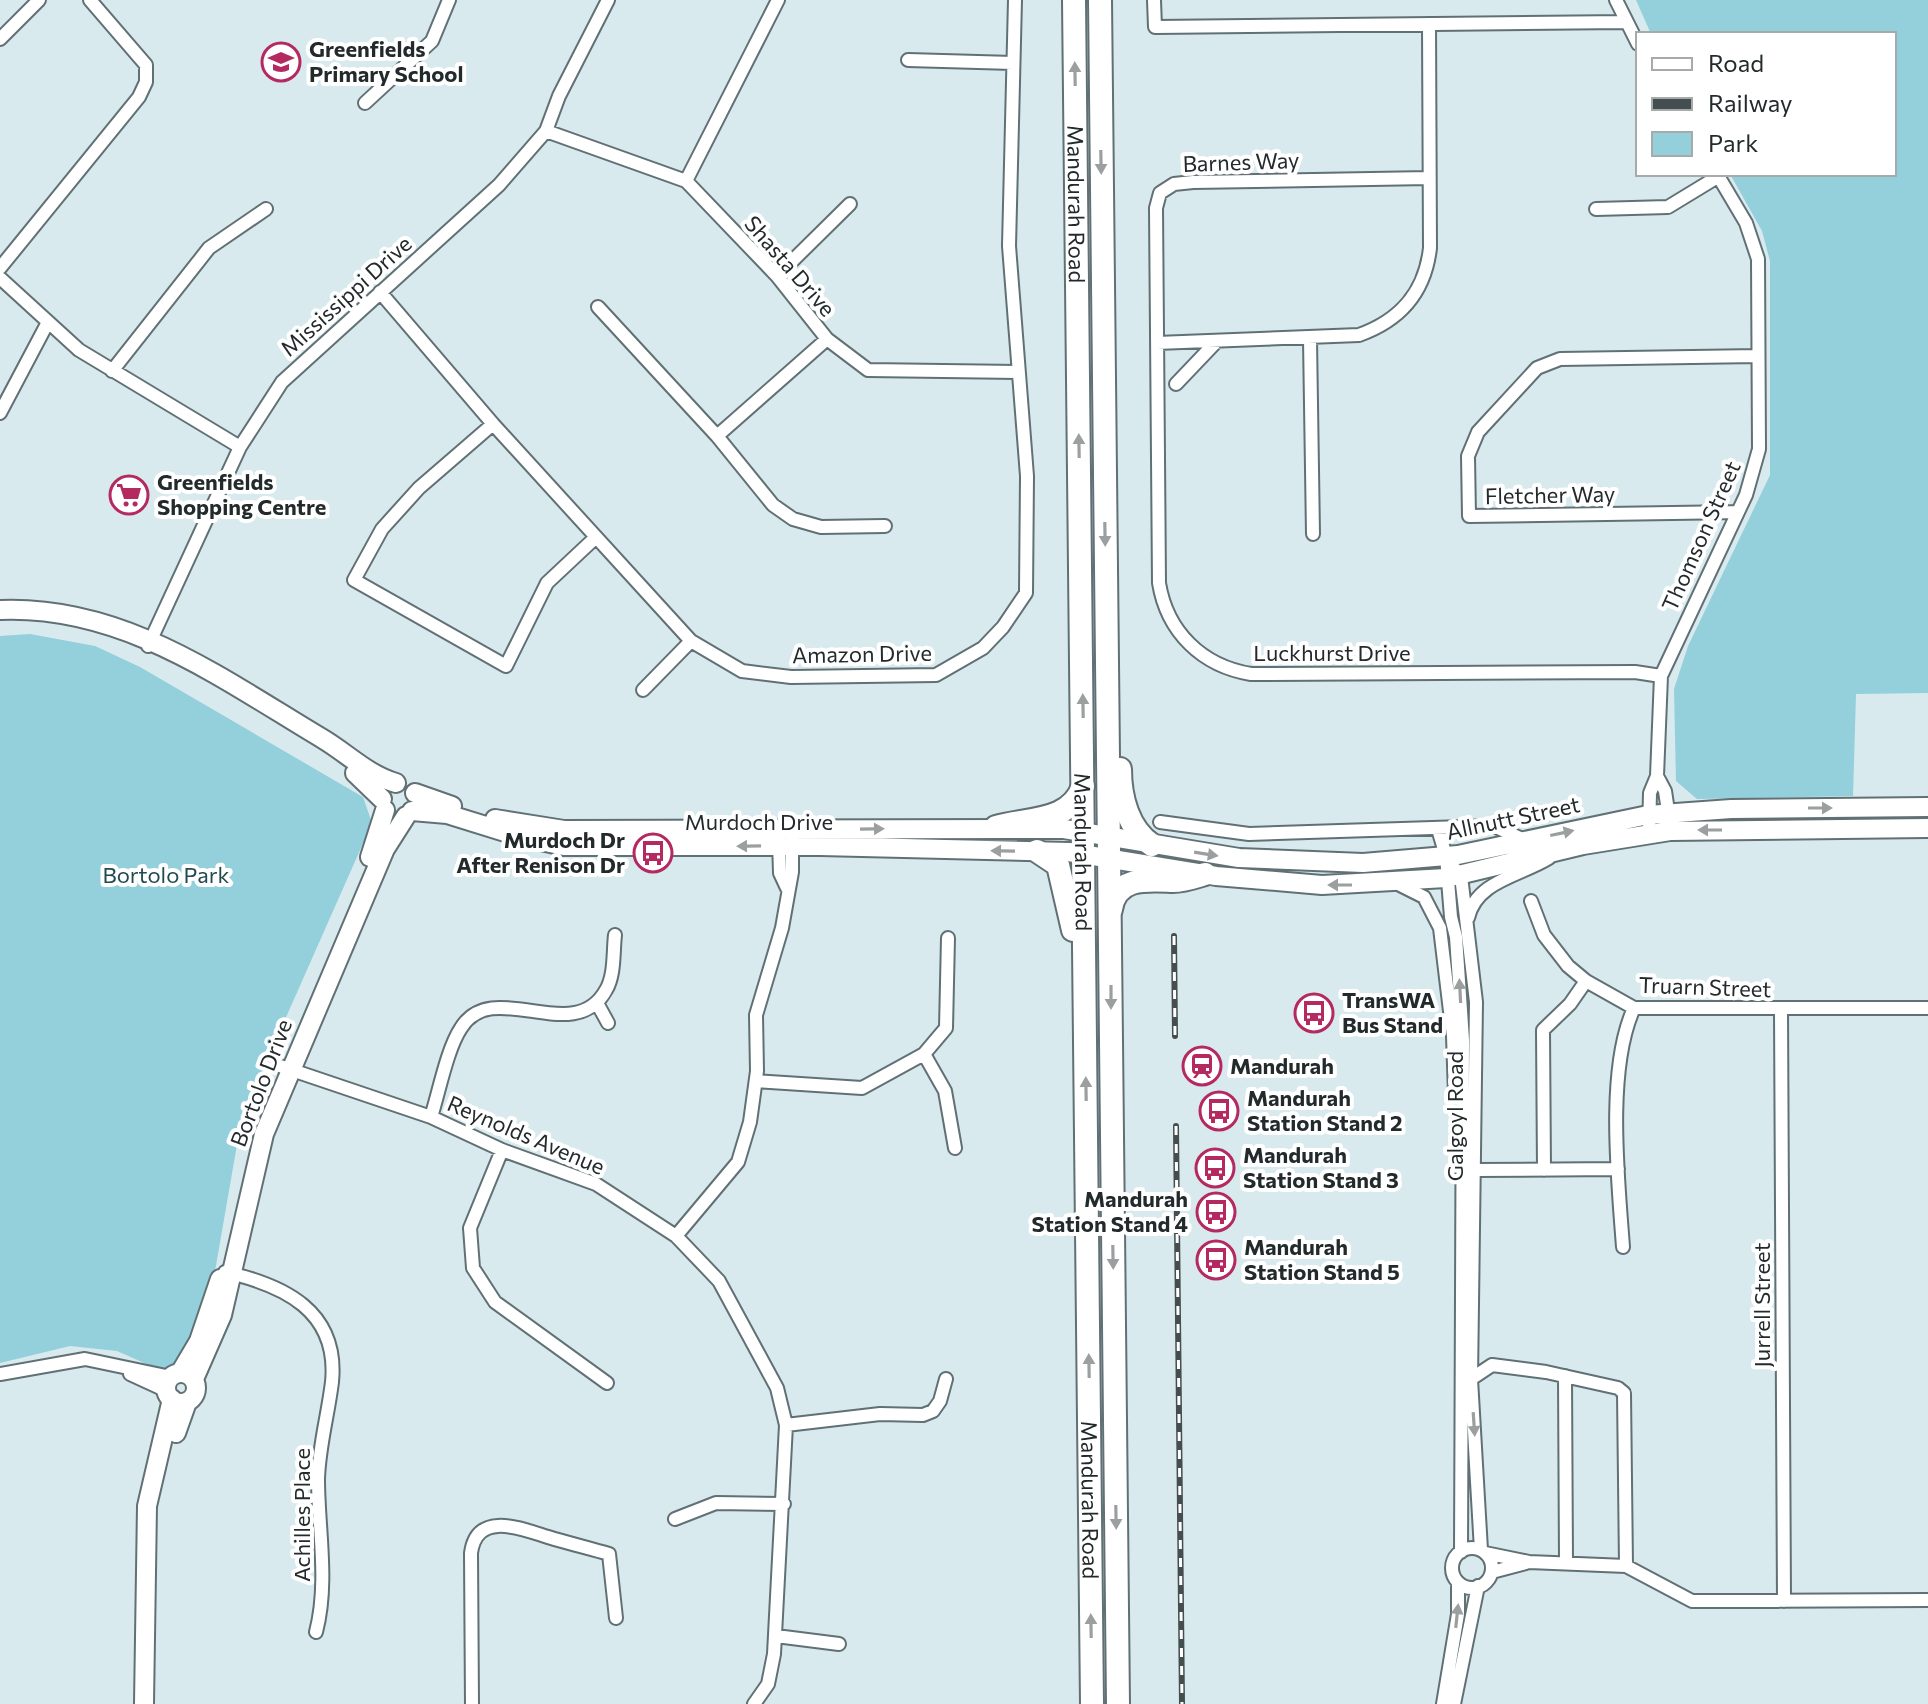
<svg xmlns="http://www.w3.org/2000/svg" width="1928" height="1704" viewBox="0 0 1928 1704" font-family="Commissioner,sans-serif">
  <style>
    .green { fill: #94cfdc }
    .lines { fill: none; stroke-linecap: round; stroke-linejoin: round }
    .street-casing { stroke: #617074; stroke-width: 16 }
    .secondary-casing { stroke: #617074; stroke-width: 22 }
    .highway-casing { stroke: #617074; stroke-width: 26 }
    .street { stroke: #fff; stroke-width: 12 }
    .secondary { stroke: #fff; stroke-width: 18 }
    .highway { stroke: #fff; stroke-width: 22 }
    .rail-casing { stroke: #444d4f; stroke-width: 6 }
    .rail { stroke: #fff; stroke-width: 3; stroke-dasharray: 9; stroke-linecap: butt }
    .oneway { fill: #9c9fa0 }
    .labels { text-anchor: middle; stroke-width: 8; stroke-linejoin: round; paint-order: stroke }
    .poi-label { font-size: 22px; font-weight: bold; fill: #232a2b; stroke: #fff; text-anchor: start }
    .street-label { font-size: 22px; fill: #232a2b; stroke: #fff }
    .park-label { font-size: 22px; fill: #214a51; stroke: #fff }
  </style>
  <rect width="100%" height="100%" fill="#d8eaee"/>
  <path class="green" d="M 1636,0 L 1928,0 L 1928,693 L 1856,694 L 1853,796 L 1697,799 L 1676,781 L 1674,689 L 1688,646 L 1770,475 L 1770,261 L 1762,231 L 1730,174 L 1894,174 L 1894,34 L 1651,34 Z
    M 30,634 L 95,646 L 140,667 L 363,797 L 372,823 L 264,1067 L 238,1139 L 214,1277 L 176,1377 L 117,1351 L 70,1346 L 0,1363 L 0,636 Z"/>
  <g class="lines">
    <g class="street-casing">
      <path id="street" d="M 1154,0 L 1155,27 L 1624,22
        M 1616,0 L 1638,44
        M 0,39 L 39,0
        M 908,60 L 1013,63
        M 365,103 L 432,41 L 449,0
        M 546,131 L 686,181 L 777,276 L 827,339 L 868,370 L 1018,372
        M 1429,178 L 1193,182 L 1174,184 L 1160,193 L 1156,208 L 1159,583 C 1167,632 1202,666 1251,674 L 1635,672 L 1661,676
        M 686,181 L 778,0
        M 1596,209 L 1668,207 L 1719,176
        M 0,268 L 139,97 L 146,82 L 146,65 L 90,0
        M 777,276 L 850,204
        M 0,278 L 79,350 L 240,447
        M 380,292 L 493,424 L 691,641 L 742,671 L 791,677 L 936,675 L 983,648 L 1003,627 L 1026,593 L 1027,476 L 1009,246 L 1015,0
        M 598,307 L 717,436 L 773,505 L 793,519 L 821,527 L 885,526
        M 1310,339 L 1313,534
        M 1157,343 L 1359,335 C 1401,320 1425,292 1430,248 L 1429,24
        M 112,371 L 209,248 L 266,209
        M 1176,384 L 1217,341
        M 0,413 L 47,324
        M 493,424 L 419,488 L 382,529 L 354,580 L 506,666 L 547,583 L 595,538
        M 717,436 L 827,339
        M 1738,512 L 1469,516 L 1468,456 L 1478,432 L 1537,368 L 1560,359 L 1758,356
        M 148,646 L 240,447 L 282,382 L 499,185 L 546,131 L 559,96 L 608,0
        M 643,690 L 691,641
        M 1657,776 L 1665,791 L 1669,818
        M 1160,822 L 1249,834 L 1494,826 L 1524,840
        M 1438,829 L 1446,856 L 1451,917 L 1456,937 L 1463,1040 L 1461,1552
        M 1649,833 L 1650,793 L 1657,776 L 1661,676 L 1746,495 L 1759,449 L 1758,259 L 1746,223 L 1717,174
        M 779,841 L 780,873 L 787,888
        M 1455,869 L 1461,876 L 1476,1002 L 1471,1379 L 1481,1550
        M 1400,885 L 1424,897 L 1440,928 L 1453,1036 L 1455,1094
        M 1531,901 L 1544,935 L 1568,966 L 1586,981 L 1634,1008 L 1928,1008
        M 1468,918 C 1476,881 1520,876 1549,858
        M 597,1003 L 608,1023
        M 1781,1010 L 1784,1601
        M 924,1054 L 945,1091 L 955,1148
        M 280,1066 L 431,1117 L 502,1150 L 596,1184 L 676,1236 L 719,1281 L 777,1388 L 786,1425 L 774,1654 L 768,1684 L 754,1704
        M 756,1081 L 862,1088 L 924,1054 L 946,1028 L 948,938
        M 431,1117 C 439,1092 447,1049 461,1028 C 493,976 574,1048 606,990 C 615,975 613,952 615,935
        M 502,1150 L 470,1228 L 473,1268 L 495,1302 L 607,1383
        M 1475,1170 L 1618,1169
        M 1544,1170 L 1543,1030 L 1570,1004 L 1586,981
        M 676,1236 L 738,1162 L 750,1122 L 757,1071 L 756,1015 L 782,928 L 792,872 L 792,841
        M 1623,1247 C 1618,1179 1606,1069 1634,1008
        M 225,1272 C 284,1285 339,1311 332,1382 C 328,1415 319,1446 318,1479 C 318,1529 329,1582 316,1632
        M 0,1374 L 85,1359 L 171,1377
        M 130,1374 L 167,1391
        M 1565,1376 L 1566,1562
        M 1471,1379 L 1492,1365 L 1546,1372 L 1618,1388 L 1624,1393 L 1626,1566
        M 786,1425 L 880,1414 L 923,1415 L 933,1411 L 940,1401 L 946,1379
        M 675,1519 L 716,1503 L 784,1504
        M1452 1568a20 20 0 1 1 40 0a20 20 0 1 1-40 0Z
        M 1485,1553 L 1529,1562 L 1626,1566 L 1692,1601 L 1928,1600
        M 1492,1572 L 1526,1563
        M 776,1636 L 839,1644
        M 472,1704 L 471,1553 C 477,1510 522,1529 548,1537 C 568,1543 588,1548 609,1554 L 616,1618
        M 1443,1704 L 1458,1614 L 1458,1584
        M 1454,1704 L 1478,1586"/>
    </g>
    <g class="secondary-casing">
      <path id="secondary" d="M 0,610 C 124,605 222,679 323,739 C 348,754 368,775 396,783
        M 355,773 L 382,799
        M 415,793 L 452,806
        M 412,811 L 447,814 L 518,836 L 564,846 L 820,846 L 1069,852 L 1216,876 L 1322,885 L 1446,878 L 1583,845 L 1670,831 L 1928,828
        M 495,819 L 564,830 L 1064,829 L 1239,858 L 1363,863 L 1458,855 L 1648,815 L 1731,809 L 1928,807
        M 370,857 L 385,810
        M 180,1373 L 199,1341 L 220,1279
        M166 1388a15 15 0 1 1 30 0a15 15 0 1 1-30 0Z
        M 194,1379 L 222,1315 L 264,1134 L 385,849 L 406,816
        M 176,1433 L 187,1402
        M 144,1704 L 147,1506 L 172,1399"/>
    </g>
    <g class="highway-casing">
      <g id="highway">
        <path id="s1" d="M 1074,0 L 1092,1704"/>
        <path d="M 1100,0 L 1118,1704"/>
        <path d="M 1120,769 C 1120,797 1128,829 1152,845"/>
        <path d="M 996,827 C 1026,818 1071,823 1083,786"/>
        <path d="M 1037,851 L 1058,865 L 1073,930"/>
        <path d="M 1111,909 C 1116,876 1148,880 1173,881 C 1184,881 1195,877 1205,874"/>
      </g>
    </g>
    <use href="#street" class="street"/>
    <use href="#secondary" class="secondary"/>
    <use href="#highway" class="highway"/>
    <g class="rail-casing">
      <path id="rail" d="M 1174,936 L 1175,1036
        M 1176,1126 L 1182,1704"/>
    </g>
    <use href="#rail" class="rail"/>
  </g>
  <defs><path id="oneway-solid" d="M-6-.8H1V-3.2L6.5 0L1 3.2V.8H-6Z" transform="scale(2)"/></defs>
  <g class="oneway">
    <use href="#oneway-solid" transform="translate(1075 74) rotate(-91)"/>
    <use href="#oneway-solid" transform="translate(1101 162) rotate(89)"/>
    <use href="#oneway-solid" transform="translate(1079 446) rotate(-91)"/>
    <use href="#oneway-solid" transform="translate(1105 534) rotate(89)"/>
    <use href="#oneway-solid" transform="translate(1083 706) rotate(-91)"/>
    <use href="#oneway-solid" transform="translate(1820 808)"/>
    <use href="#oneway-solid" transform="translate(872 829) rotate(-1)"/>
    <use href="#oneway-solid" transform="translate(1710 830) rotate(180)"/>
    <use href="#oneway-solid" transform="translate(1562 833) rotate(-12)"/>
    <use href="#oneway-solid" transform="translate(749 846) rotate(179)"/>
    <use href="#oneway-solid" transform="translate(1003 851) rotate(-179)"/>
    <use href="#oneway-solid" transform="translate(1206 854) rotate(9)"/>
    <use href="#oneway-solid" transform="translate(1340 885) rotate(180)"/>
    <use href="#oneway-solid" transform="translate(1460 991) rotate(-93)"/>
    <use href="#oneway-solid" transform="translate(1111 997) rotate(90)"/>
    <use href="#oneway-solid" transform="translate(1086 1089) rotate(-91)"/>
    <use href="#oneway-solid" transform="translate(1113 1257) rotate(89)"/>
    <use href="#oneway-solid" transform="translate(1089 1366) rotate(-91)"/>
    <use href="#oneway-solid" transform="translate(1474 1424) rotate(86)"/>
    <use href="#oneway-solid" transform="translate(1116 1517) rotate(89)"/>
    <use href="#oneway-solid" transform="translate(1457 1616) rotate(-84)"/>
    <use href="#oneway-solid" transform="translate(1091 1626) rotate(-91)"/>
  </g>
  <defs>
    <g id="school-ring" transform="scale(2)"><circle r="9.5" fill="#fff" stroke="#b52961" stroke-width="1.5"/><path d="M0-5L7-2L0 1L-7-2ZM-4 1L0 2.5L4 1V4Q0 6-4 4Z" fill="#b52961"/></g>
    <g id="supermarket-ring" transform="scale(2)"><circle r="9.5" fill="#fff" stroke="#b52961" stroke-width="1.5"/><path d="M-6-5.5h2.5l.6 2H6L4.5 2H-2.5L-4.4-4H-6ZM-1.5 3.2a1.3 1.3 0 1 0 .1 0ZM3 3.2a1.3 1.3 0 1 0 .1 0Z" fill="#b52961"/></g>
    <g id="bus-ring" transform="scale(2)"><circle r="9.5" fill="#fff" stroke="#b52961" stroke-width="1.5"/><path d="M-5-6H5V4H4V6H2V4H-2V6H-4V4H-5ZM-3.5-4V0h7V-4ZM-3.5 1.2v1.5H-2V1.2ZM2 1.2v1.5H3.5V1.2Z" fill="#b52961"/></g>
    <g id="station-ring" transform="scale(2)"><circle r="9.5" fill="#fff" stroke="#b52961" stroke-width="1.5"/><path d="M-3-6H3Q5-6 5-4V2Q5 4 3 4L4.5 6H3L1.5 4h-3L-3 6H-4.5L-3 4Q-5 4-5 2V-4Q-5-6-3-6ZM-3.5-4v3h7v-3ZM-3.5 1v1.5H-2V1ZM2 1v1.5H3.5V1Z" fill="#b52961"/></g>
  </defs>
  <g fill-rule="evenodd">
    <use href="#school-ring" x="281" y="62"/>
    <use href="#supermarket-ring" x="129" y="495"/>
    <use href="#bus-ring" x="653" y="853"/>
    <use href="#bus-ring" x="1314" y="1013"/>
    <use href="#station-ring" x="1202" y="1066"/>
    <use href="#bus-ring" x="1219" y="1111"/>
    <use href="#bus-ring" x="1215" y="1168"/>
    <use href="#bus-ring" x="1216" y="1212"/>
    <use href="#bus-ring" x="1216" y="1260"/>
  </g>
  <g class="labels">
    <g class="poi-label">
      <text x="309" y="57">Greenfields<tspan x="309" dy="25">Primary School</tspan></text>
      <text x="157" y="490">Greenfields<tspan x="157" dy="25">Shopping Centre</tspan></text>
      <text x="625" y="848" text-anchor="end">Murdoch Dr<tspan x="625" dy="25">After Renison Dr</tspan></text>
      <text x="1342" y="1008">TransWA<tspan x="1342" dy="25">Bus Stand</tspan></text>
      <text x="1230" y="1074">Mandurah</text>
      <text x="1247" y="1106">Mandurah<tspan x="1247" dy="25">Station Stand 2</tspan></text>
      <text x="1243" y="1163">Mandurah<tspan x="1243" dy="25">Station Stand 3</tspan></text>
      <text x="1188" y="1207" text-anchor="end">Mandurah<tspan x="1188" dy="25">Station Stand 4</tspan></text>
      <text x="1244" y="1255">Mandurah<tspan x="1244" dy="25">Station Stand 5</tspan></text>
    </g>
    <g class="street-label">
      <text transform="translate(1241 162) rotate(-2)" y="8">Barnes Way</text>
      <text dy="8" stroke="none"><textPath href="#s1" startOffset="204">Mandurah Road</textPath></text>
      <text transform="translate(790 266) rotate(49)" y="8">Shasta Drive</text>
      <text transform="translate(346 296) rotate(-42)" y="8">Mississippi Drive</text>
      <text transform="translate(1550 495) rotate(-1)" y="8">Fletcher Way</text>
      <text transform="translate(1701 536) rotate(-66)" y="8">Thomson Street</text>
      <text x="1332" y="661">Luckhurst Drive</text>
      <text transform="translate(862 654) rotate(-1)" y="8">Amazon Drive</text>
      <text transform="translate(1513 818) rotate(-12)" y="8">Allnutt Street</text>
      <text x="759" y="830">Murdoch Drive</text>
      <text dy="8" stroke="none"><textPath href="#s1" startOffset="852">Mandurah Road</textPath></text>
      <text transform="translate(1705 987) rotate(2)" y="8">Truarn Street</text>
      <text transform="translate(261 1083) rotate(-69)" y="8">Bortolo Drive</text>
      <text transform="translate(1455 1116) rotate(-90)" y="8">Galgoyl Road</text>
      <text transform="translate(526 1135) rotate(23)" y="8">Reynolds Avenue</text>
      <text transform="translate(1762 1305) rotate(-90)" y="8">Jurrell Street</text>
      <text dy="8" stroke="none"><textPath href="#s1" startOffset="1500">Mandurah Road</textPath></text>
      <text transform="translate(302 1515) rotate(-90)" y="8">Achilles Place</text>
    </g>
    <g class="park-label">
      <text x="166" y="883">Bortolo Park</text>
    </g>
  </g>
  <rect x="1636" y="32" width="260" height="144" fill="#ffffff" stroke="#a7aaaa" stroke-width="2"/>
  <rect x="1652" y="58" width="40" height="12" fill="#ffffff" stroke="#a7aaaa" stroke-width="2"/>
  <text x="1708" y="72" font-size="24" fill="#232a2b">Road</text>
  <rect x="1652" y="98" width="40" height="12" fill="#444d4f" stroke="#a7aaaa" stroke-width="2"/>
  <text x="1708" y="112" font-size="24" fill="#232a2b">Railway</text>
  <rect x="1652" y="132" width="40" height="24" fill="#94cfdc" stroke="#a7aaaa" stroke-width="2"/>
  <text x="1708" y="152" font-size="24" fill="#232a2b">Park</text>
</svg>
